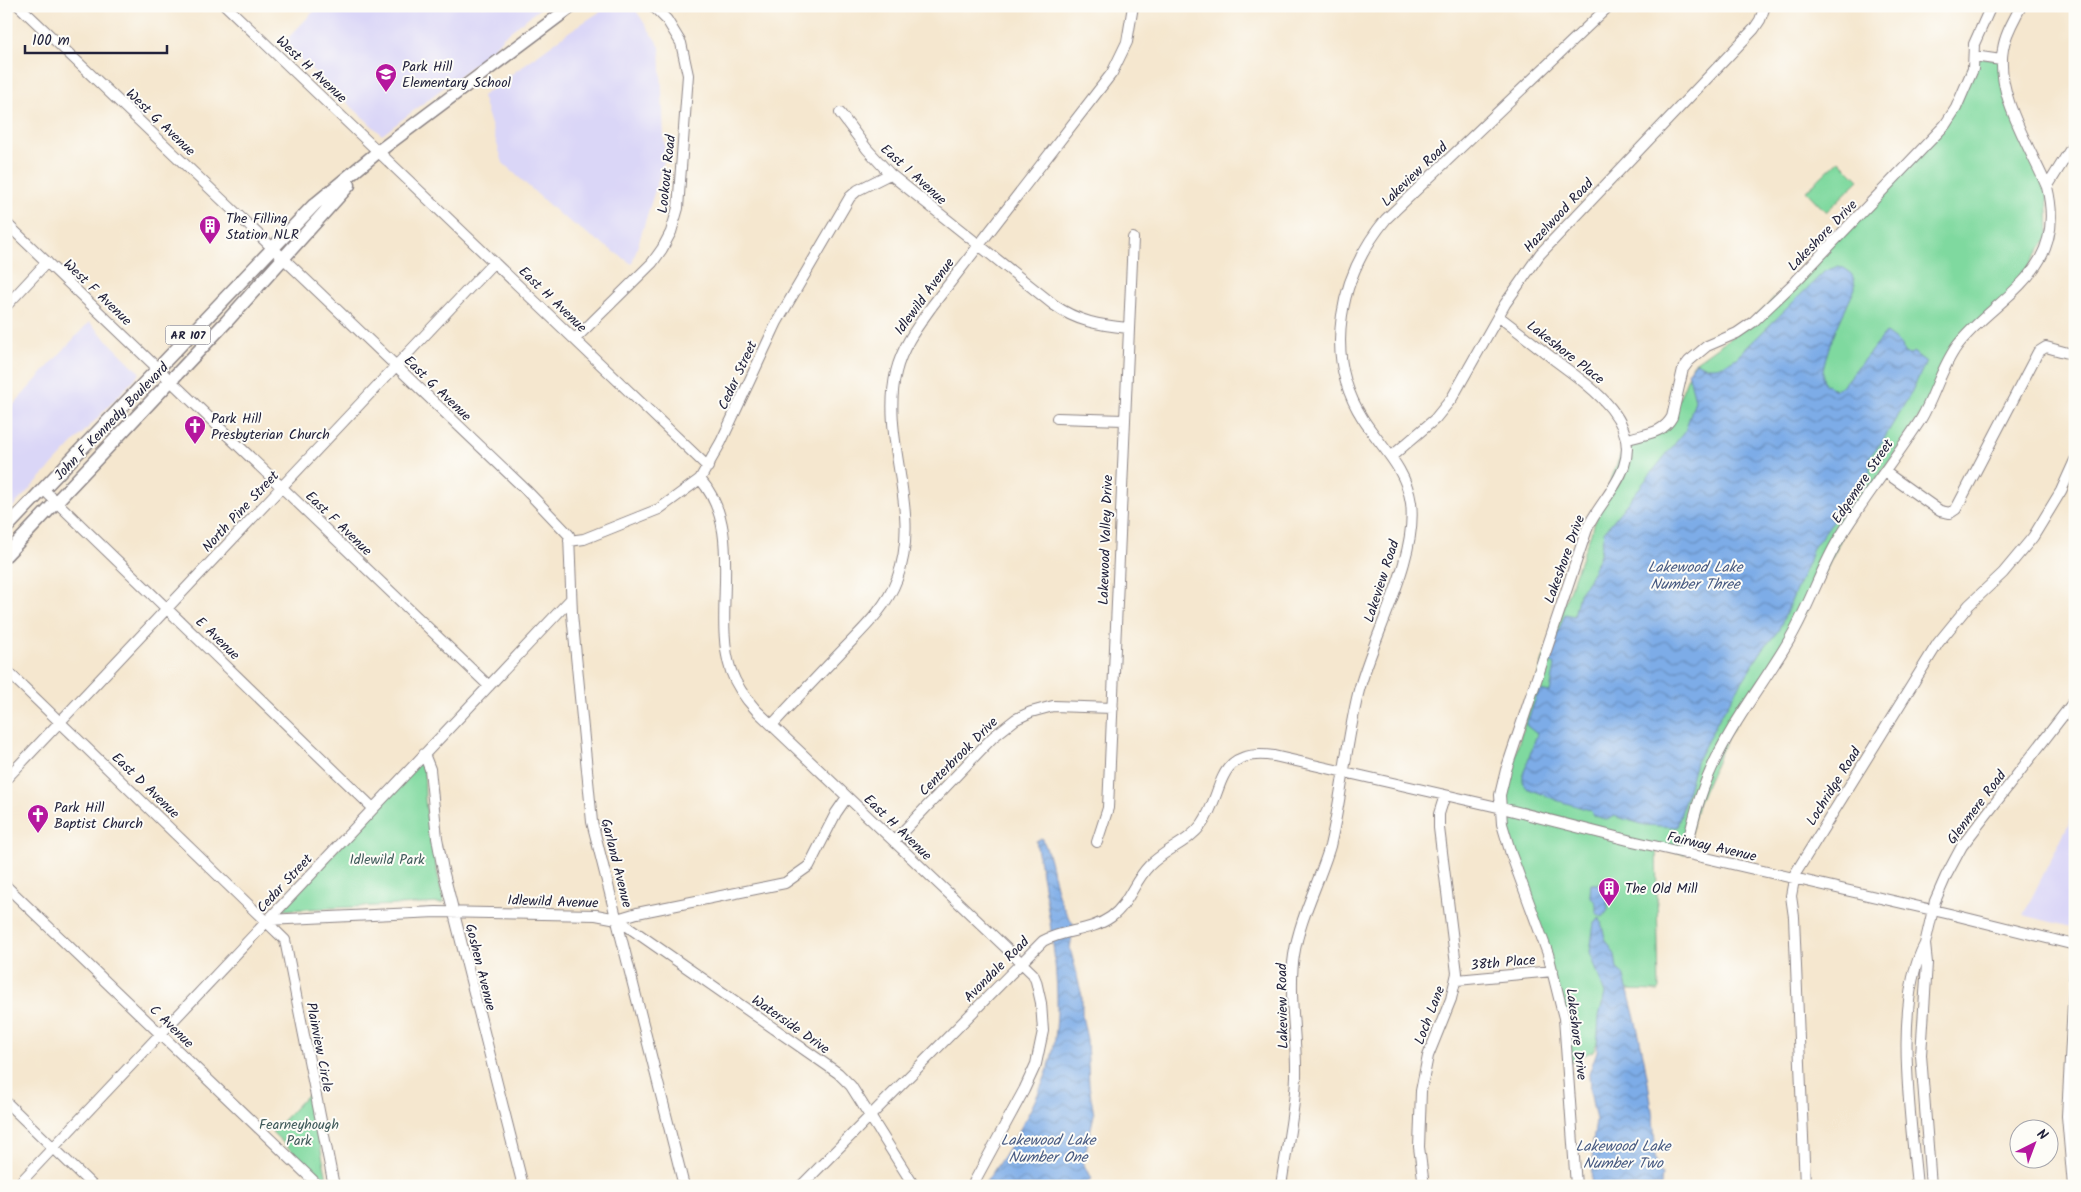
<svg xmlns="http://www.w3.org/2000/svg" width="2081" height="1192" viewBox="0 0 2081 1192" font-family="Kalam,sans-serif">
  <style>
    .built { fill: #dad6f7 }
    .green { fill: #7fd99f; stroke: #507e6d }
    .water { fill: url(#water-waves); stroke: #506791 }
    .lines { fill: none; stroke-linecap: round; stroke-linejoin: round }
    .minor-casing { stroke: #8c8485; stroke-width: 12 }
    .major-casing { stroke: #8c8485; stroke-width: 15 }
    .minor { stroke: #fff; stroke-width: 10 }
    .major { stroke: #fff; stroke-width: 12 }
    .labels { text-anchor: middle; stroke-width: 4; stroke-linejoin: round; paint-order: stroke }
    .shield { fill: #fdfcf7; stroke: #646373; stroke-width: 1 }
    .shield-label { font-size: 12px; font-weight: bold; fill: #22223b }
    .poi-label { font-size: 14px; fill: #22223b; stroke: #fdfcf7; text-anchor: start }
    .street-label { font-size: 14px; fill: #22223b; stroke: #fdfcf7 }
    .park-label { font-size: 14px; fill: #3e5959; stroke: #fdfcf7 }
    .water-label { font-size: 15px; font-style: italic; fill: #465980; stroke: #fdfcf7 }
  </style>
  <defs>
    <pattern id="water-waves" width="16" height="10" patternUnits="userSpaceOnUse" patternTransform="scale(1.25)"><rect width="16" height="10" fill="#7dace7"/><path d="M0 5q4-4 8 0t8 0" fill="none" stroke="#668cbc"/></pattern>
  </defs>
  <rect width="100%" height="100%" fill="#fdfcf7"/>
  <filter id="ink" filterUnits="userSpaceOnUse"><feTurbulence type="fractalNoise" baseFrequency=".02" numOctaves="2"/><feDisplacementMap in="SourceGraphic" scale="10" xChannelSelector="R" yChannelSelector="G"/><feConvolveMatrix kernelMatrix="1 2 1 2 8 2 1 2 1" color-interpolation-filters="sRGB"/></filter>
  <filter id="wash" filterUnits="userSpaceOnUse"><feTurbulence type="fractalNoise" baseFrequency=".0096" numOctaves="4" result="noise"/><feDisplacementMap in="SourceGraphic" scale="20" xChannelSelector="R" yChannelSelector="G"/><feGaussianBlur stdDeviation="1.12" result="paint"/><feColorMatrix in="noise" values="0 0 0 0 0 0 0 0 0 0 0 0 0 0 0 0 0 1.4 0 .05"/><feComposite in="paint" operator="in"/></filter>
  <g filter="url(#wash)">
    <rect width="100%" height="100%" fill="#f5e7cf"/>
    <path class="built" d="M 319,6 L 543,6 L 503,37 L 491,51 L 382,135 L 283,43 Z
      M 609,6 L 633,6 L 660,47 L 665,158 L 632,264 L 560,215 L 503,163 L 482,96 L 570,31 Z
      M 89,322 L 140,373 L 6,514 L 6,413 Z
      M 2075,811 L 2075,928 L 2023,915 Z"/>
    <path class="green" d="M 1974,56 L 2001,60 L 2002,73 L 2047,187 L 2049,236 L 2013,291 L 1959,344 L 1932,397 L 1849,522 L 1803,617 L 1728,736 L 1698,804 L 1685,854 L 1656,847 L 1659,991 L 1627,990 L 1603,1002 L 1597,1043 L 1593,1051 L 1568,1063 L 1560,1000 L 1500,806 L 1543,660 L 1626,440 L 1660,431 L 1672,417 L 1693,364 L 1737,333 L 1825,251 L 1945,125 Z
      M 1839,160 L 1859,180 L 1826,212 L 1806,191 Z
      M 424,754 L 425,799 L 428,828 L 444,903 L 283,910 Z
      M 309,1093 L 327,1179 L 324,1182 L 272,1132 Z"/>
    <path class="water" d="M 1839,266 C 1850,270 1855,276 1855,288 C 1848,306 1814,368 1825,384 L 1836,390 L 1841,387 L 1886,333 L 1902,345 L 1904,353 L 1911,354 L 1913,352 L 1926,362 L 1910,395 L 1882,442 L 1869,457 L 1870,477 L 1862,487 L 1849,492 L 1846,503 L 1813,548 L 1808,563 L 1778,631 L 1763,649 L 1721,715 L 1696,762 L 1677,827 L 1645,825 L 1614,816 L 1607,820 L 1593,815 L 1590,810 L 1559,801 L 1527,788 L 1523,784 L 1523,775 L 1537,734 L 1526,725 L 1539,690 L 1550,692 L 1555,666 L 1548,658 L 1565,614 L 1574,616 L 1579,594 L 1589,580 L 1600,554 L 1604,532 L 1685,431 L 1695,400 L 1688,372 L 1696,362 C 1711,371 1722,367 1736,358 L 1825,271 Z
      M 1042,838 C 1057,869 1050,893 1074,925 L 1070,948 L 1082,996 L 1082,1016 L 1087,1039 L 1089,1085 L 1094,1115 L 1083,1163 L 1091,1179 L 1082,1186 L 983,1186 C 1009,1150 1035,1108 1049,1066 C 1069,1003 1047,906 1036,841 Z
      M 1591,884 L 1601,884 L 1612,891 L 1607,896 L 1608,910 L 1603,917 L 1596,913 L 1596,904 L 1590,895 Z
      M 1600,918 L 1605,938 L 1615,955 L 1617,969 L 1623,974 C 1639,1028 1651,1085 1655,1142 L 1653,1144 L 1658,1172 L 1662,1175 L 1661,1186 L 1591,1186 L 1593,1141 L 1596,1120 L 1590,1091 L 1589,1074 L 1597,1051 L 1599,1016 L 1605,994 L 1590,952 L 1594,923 Z"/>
  </g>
  <g filter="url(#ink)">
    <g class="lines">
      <g class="minor-casing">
        <path id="minor" d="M 19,6 L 526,490 L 569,535 L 572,614 L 592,822 L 684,1186
          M 226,6 L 708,467
          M 2021,6 C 2014,20 2005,34 2003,49 C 1995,94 2030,147 2047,187
          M 1974,56 L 2001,60
          M 840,113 L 867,149 L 890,174 L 1054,305 C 1078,322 1100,325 1128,328
          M 6,223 L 489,686
          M 6,306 L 47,262
          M 1498,316 C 1518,331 1537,346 1556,361 C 1588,385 1640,419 1624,466 C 1617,488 1597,507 1587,529 L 1506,770 L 1500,795 L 1502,824 L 1511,854 L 1548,954 L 1564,1018 L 1576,1186
          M 575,339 L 652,263 L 662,249 L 671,232 L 678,208 L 688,75 L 681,43 L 667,20 L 653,6
          M 1057,418 L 1124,420
          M 1626,440 C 1644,433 1662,435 1672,417 L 1683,369 L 1689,361 L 1707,346 L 1737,333 L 1753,322 L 1796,281 L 1945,125 L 1956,108 L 1973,69 L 1974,44 L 1991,6
          M 1392,456 L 1435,419 L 1452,398 L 1505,304 L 1540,254 L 1754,29 L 1760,20 L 1765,6
          M 1885,472 L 1940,511 L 1950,513 L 1956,509 L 2038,352 L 2046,347 L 2075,355
          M 700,479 C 746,531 711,613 731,671 C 736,685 746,699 756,710 L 1005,947 L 1033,974 L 1036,981 L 1041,1003 L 1043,1031 L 1036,1064 L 1024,1090 L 972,1186
          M 43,489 L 373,808
          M 569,541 L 584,539 L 659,509 L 700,479 L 721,442 L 777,322 L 850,197 L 858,190 L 890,174
          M 6,670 L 285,940 L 334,1186
          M 772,725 C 794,701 817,677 840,653 C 861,631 886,609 897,579 C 923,511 880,441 896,372 C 902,347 917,327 932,306 L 1112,73 L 1127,42 L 1133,6
          M 424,754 L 430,769 L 437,838 L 443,870 L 523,1186
          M 6,779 L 494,262
          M 894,841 L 993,737 L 1016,719 L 1031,712 L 1053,706 L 1113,708
          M 1097,842 L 1108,808 L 1133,238
          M 1685,854 C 1692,826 1698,798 1710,772 C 1730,725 1762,686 1788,642 C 1807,611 1818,576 1836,544 C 1861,501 1894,461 1921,419 C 1935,395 1941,368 1957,346 C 1981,314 2020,294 2040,259 C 2053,236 2053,211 2047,187 L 2075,142
          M 6,886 L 319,1186
          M 617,919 L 838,1073 L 851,1086 L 914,1186
          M 267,920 L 436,912 L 596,915 L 617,919 L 637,913 L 785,883 L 809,866 L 836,813 L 847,797
          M 1457,980 L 1553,971
          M 6,1102 L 93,1186
          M 17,1186 L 571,599
          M 801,1186 L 1043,941 C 1064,929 1090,932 1111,917 C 1129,904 1134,881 1149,866 C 1165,849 1188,843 1202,824 C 1225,792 1214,747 1274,756 L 1502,808 L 1628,840 L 1950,914 L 2075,945
          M 1281,1186 C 1286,1149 1295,1113 1296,1076 C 1297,1036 1288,995 1294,955 C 1300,917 1319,883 1330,846 C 1342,796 1346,744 1358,694 C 1372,637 1418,559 1411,503 C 1406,468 1381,447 1363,419 C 1322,355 1340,275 1386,219 L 1609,6
          M 1424,1186 L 1419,1147 L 1421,1091 L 1428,1056 L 1451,999 L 1457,973 L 1439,828 L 1439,814 L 1445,795
          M 1805,1186 L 1794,917 L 1791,896 L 1795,874 L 1938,643 L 1969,605 L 2003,573 L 2033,537 L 2061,491 L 2075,460
          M 1917,1186 C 1911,1119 1893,1003 1925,944
          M 1931,1186 L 1921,1055 L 1927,963 L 1925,944 L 1935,901 L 1946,876 L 1962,846 L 2075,700
          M 2073,1186 L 2067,1116 L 2075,966"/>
      </g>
      <g class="major-casing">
        <path id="major" d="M 6,528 L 314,205 L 379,151 L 572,6
          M 6,555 L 227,321 L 349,185"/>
      </g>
      <use href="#minor" class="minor"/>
      <use href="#major" class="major"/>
    </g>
  </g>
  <defs>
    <g id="school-pin" transform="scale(1.125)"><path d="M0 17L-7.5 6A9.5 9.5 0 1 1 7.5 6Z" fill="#b5179e" stroke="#fdfcf7"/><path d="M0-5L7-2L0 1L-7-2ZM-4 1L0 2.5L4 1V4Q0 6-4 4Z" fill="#fff"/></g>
    <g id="building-pin" transform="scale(1.125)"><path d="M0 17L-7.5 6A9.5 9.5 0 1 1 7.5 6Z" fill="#b5179e" stroke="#fdfcf7"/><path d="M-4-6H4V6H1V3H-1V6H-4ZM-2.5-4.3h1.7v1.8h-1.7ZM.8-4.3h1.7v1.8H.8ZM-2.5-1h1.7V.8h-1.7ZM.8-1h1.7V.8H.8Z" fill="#fff"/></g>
    <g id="church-pin" transform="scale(1.125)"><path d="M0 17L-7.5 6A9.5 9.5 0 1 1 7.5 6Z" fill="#b5179e" stroke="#fdfcf7"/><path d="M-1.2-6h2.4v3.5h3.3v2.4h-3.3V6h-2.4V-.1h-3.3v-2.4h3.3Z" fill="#fff"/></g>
  </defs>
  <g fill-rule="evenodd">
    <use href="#school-pin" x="386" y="74"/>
    <use href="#building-pin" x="210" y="226"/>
    <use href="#church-pin" x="195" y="426"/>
    <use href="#church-pin" x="38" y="815"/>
    <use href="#building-pin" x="1609" y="888"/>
  </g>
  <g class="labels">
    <rect class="shield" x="165.5" y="325.5" width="45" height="19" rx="4"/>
    <g class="shield-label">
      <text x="188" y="339">AR 107</text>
    </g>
    <g class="poi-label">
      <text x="402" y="71">Park Hill<tspan x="402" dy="16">Elementary School</tspan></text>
      <text x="226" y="223">The Filling<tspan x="226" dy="16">Station NLR</tspan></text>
      <text x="211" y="423">Park Hill<tspan x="211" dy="16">Presbyterian Church</tspan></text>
      <text x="54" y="812">Park Hill<tspan x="54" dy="16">Baptist Church</tspan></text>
      <text x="1625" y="893">The Old Mill</text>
    </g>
    <g class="street-label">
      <text transform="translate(312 69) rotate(43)" y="5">West H Avenue</text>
      <text transform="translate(161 122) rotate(44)" y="5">West G Avenue</text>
      <text transform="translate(666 174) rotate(-84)" y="5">Lookout Road</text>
      <text transform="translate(914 174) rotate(42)" y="5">East I Avenue</text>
      <text transform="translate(1414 174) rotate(-44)" y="5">Lakeview Road</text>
      <text transform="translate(1558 215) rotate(-47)" y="5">Hazelwood Road</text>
      <text transform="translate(1822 235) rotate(-46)" y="5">Lakeshore Drive</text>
      <text transform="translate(98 292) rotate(44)" y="5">West F Avenue</text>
      <text transform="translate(924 296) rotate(-54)" y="5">Idlewild Avenue</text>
      <text transform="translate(553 299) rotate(44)" y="5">East H Avenue</text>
      <text transform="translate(1566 352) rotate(38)" y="5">Lakeshore Place</text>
      <text transform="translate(737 375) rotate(-65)" y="5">Cedar Street</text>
      <text transform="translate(438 388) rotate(44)" y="5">East G Avenue</text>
      <text transform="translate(111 421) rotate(-46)" y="5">John F Kennedy Boulevard</text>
      <text transform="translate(1862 481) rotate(-56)" y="5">Edgemere Street</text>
      <text transform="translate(240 511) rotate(-47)" y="5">North Pine Street</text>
      <text transform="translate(339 523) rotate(44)" y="5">East F Avenue</text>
      <text transform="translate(1105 540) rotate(-88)" y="5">Lakewood Valley Drive</text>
      <text transform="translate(1564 559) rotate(-70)" y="5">Lakeshore Drive</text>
      <text transform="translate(1381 581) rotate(-72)" y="5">Lakeview Road</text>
      <text transform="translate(218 638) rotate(44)" y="5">E Avenue</text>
      <text transform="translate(958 756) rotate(-45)" y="5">Centerbrook Drive</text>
      <text transform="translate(146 785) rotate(44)" y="5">East D Avenue</text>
      <text transform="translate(1833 786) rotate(-58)" y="5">Lochridge Road</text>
      <text transform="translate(1976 807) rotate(-53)" y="5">Glenmere Road</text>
      <text transform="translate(898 827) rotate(44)" y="5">East H Avenue</text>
      <text transform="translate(1712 846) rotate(13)" y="5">Fairway Avenue</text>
      <text transform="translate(617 863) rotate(76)" y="5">Garland Avenue</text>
      <text transform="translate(284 883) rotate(-47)" y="5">Cedar Street</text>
      <text transform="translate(553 901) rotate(2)" y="5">Idlewild Avenue</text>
      <text transform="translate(1503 962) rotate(-5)" y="5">38th Place</text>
      <text transform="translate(481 967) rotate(76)" y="5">Goshen Avenue</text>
      <text transform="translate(996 969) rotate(-45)" y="5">Avondale Road</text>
      <text transform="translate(1282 1006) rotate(-91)" y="5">Lakeview Road</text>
      <text transform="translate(1429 1015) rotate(-69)" y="5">Loch Lane</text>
      <text transform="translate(791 1024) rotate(35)" y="5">Waterside Drive</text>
      <text transform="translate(172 1026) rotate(44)" y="5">C Avenue</text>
      <text transform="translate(1577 1034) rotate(83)" y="5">Lakeshore Drive</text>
      <text transform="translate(320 1047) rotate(79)" y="5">Plainview Circle</text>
    </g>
    <g class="park-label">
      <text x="387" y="864">Idlewild Park</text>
      <text x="299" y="1129">Fearneyhough<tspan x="299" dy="16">Park</tspan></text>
    </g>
    <g class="water-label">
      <text x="1695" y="572">Lakewood Lake<tspan x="1695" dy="17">Number Three</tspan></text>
      <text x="1048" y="1145">Lakewood Lake<tspan x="1048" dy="17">Number One</tspan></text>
      <text x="1623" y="1151">Lakewood Lake<tspan x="1623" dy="17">Number Two</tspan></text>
    </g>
  </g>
  <rect width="2081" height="1192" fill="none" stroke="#fdfcf7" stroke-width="25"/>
  <g transform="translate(2034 1144) rotate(42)"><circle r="24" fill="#fdfcf7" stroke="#a5a5ac"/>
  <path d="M0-4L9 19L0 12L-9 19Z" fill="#b5179e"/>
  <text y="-8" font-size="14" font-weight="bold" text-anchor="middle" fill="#22223b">N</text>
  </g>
  <path d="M25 45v8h142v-8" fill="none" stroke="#22223b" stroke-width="2.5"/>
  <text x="32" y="45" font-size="15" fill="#22223b" stroke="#fdfcf7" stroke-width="4" paint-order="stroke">100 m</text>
</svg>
